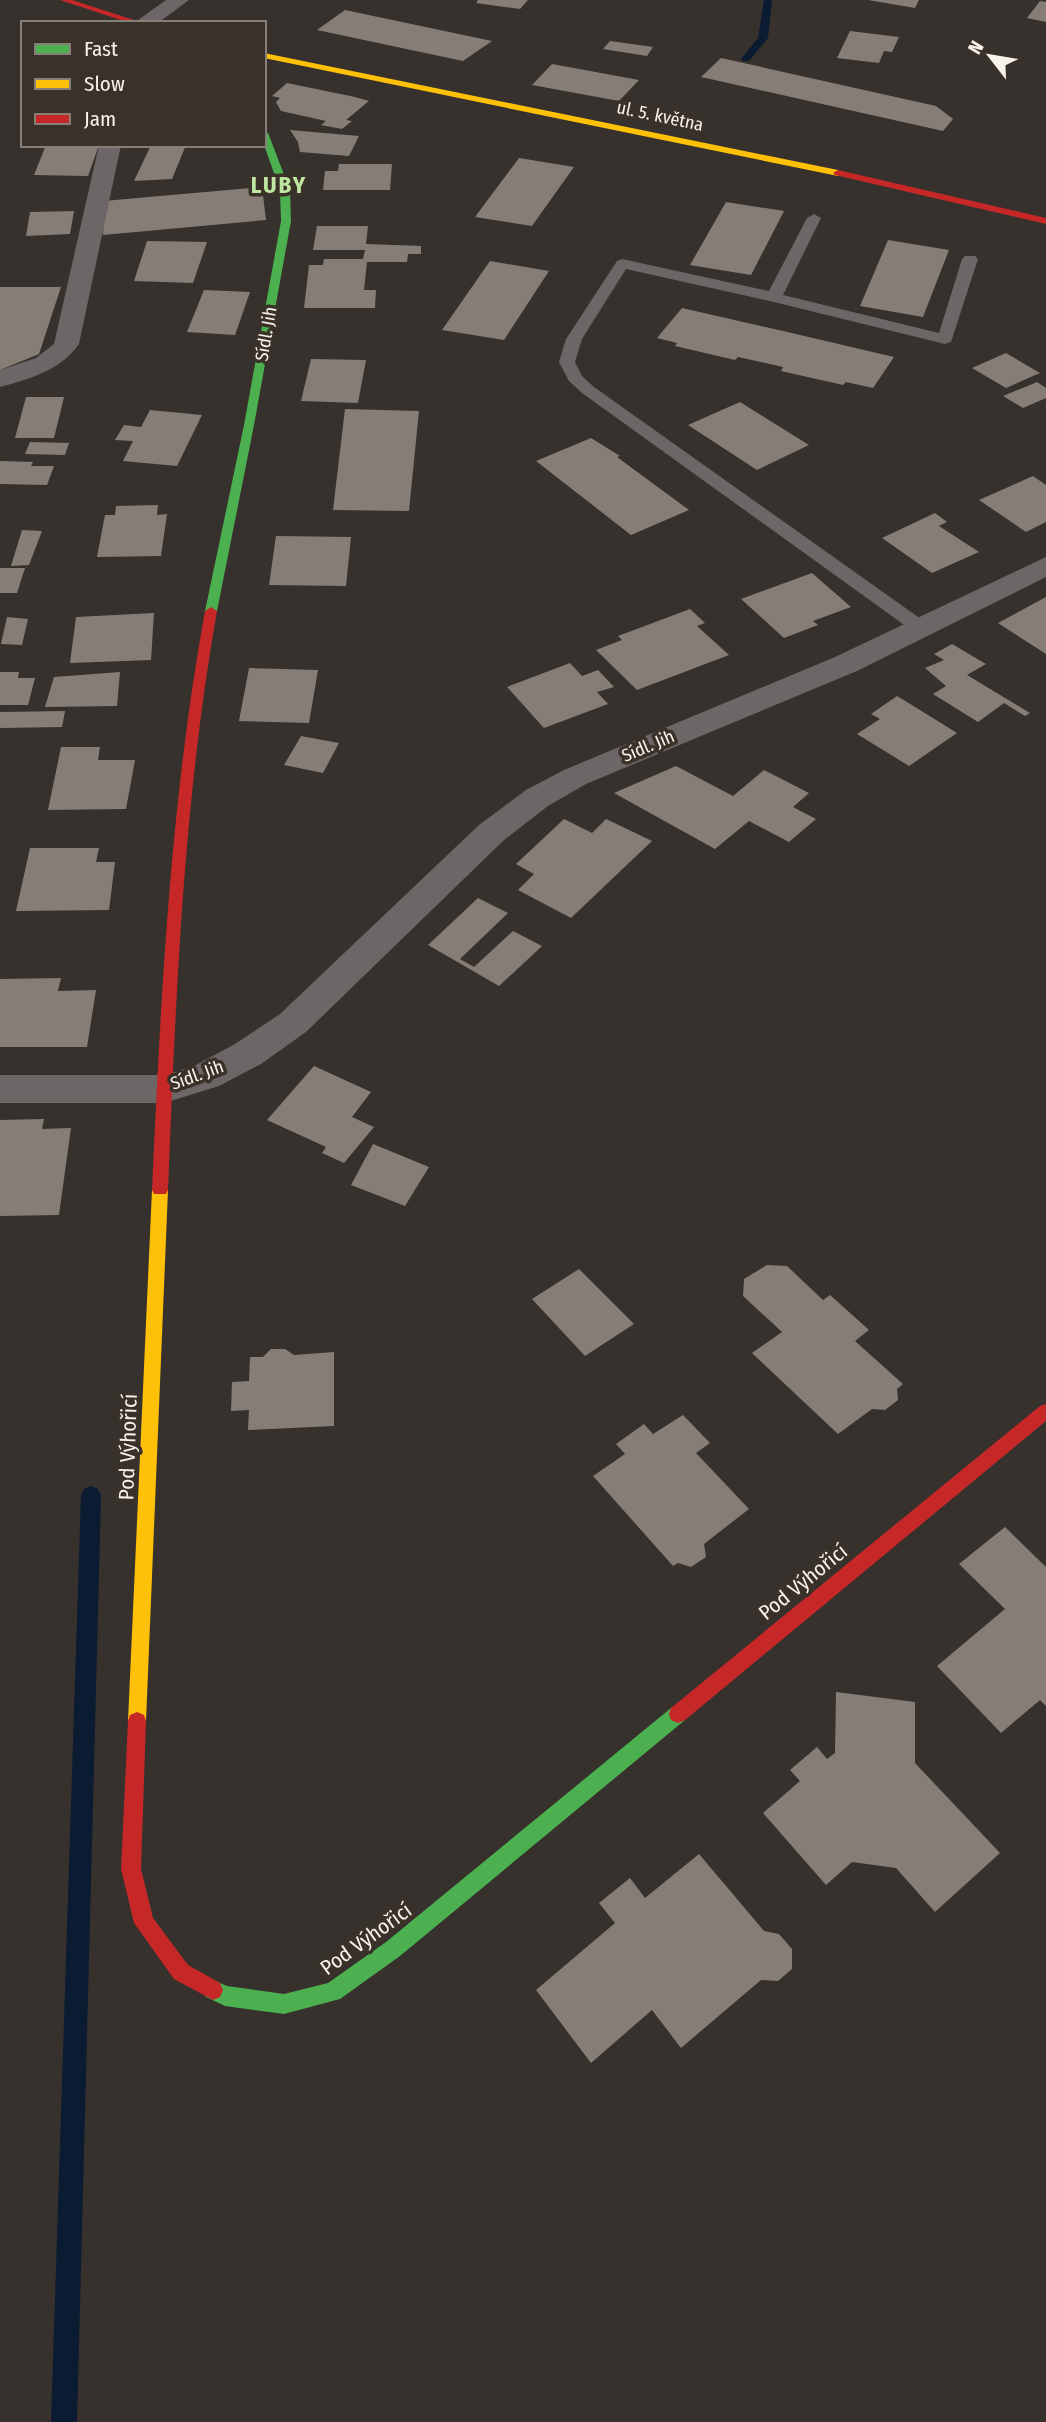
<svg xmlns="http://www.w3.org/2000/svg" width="1046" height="2422" viewBox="0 0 1046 2422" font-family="'Fira Sans Condensed',sans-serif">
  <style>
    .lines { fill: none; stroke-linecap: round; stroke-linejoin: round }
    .stream { fill: #0b1b32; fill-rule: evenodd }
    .building { fill: #867e76 }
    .lane { fill: #6c6666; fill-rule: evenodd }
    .street { fill: #6c6666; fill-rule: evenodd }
    .fast { fill: #4caf50; fill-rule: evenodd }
    .slow { fill: #ffc107; fill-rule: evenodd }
    .jam { fill: #c62828; fill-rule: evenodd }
    .labels { text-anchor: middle; stroke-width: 7; stroke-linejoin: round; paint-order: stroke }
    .far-street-label { font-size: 18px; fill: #f8f2ed; stroke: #3a3129 }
    .street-label { font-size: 21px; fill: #f8f2ed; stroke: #3a3129 }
    .far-district-label { font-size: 23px; font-weight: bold; letter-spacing: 2px; fill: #bfe6a2; stroke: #3a3129 }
  </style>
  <rect width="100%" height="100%" fill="#36312d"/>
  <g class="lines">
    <path class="stream" d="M 764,0 L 772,0 L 768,38 L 749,61 L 743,61 L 741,59 L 758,38 Z
      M 91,1486 L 98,1489 L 101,1495 L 77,2422 L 51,2422 L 81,1495 L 84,1489 Z"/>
  </g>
  <path class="building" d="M 478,0 L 528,0 L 520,9 L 476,3 Z
    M 868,0 L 919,0 L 915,8 Z
    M 1040,1 L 1046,2 L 1046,22 L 1027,18 Z
    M 345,10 L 492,41 L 463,61 L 317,30 Z
    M 850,31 L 891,36 L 899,37 L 892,52 L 884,51 L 879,63 L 837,58 Z
    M 610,41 L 653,47 L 647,56 L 603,49 Z
    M 721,58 L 936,106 L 953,119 L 943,131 L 701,77 Z
    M 552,64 L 639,80 L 619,101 L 532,85 Z
    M 287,83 L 355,97 L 369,101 L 346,120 L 352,121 L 342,129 L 321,125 L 326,121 L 281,111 L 276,102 L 280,98 L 272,96 Z
    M 290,130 L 359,136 L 349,156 L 300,152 L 298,142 Z
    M 46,145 L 99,145 L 88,176 L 34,175 Z
    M 151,145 L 186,145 L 172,179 L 134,181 Z
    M 519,158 L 574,167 L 532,226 L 475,217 Z
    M 339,164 L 392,164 L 390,190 L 323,190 L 325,171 L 338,171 Z
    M 262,187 L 266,220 L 103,235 L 104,201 Z
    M 726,202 L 784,211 L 751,275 L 690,265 Z
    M 74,211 L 70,234 L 26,236 L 30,212 Z
    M 317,226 L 368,226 L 366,244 L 421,246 L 421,254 L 408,254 L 407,262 L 367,262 L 364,290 L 376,290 L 375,308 L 304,308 L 309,265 L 323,265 L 324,259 L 363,259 L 365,250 L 313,250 Z
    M 888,240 L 949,250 L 923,317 L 860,306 Z
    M 147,241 L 207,242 L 193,283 L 134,281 Z
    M 490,261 L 549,271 L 504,340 L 442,330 Z
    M 0,287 L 61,287 L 39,354 L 0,370 Z
    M 204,290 L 250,292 L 235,335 L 187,332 Z
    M 682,308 L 783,331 L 894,357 L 873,388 L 846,382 L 843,385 L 781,371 L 783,367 L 738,357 L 735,360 L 675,346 L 677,343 L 657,338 Z
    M 1006,353 L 1040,373 L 1006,388 L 972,368 Z
    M 311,359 L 366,360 L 358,403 L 301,401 Z
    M 1037,382 L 1046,388 L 1046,398 L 1023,408 L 1003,396 Z
    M 26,397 L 64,397 L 54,438 L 15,438 Z
    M 740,402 L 809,445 L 757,470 L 688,425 Z
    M 345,409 L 419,411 L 409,511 L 333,510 Z
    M 150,410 L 202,415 L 177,466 L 123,461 L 133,441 L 115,440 L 124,425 L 141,427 Z
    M 591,438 L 620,456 L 617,457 L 689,510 L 631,535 L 536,461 Z
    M 30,442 L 69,443 L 65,455 L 25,454 Z
    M 0,461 L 33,462 L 31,466 L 54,466 L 47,485 L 0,484 Z
    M 1033,476 L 1046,485 L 1046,522 L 1026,532 L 979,500 Z
    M 158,505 L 157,515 L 167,514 L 161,556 L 97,557 L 105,515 L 115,515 L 116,506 Z
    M 935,513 L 947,522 L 939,526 L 979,552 L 932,573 L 882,538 Z
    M 22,530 L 42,531 L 29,565 L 11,566 Z
    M 276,536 L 351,537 L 346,586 L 269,585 Z
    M 0,568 L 25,568 L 17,593 L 0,593 Z
    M 812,573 L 851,607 L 813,621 L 818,625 L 784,638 L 741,599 Z
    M 1046,597 L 1046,654 L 998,623 Z
    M 690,609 L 705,623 L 697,626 L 729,655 L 637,690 L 596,650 L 622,640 L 618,636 Z
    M 154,613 L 151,660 L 70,663 L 76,617 Z
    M 7,617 L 28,619 L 22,645 L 1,644 Z
    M 952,644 L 986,664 L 967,675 L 1030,713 L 1025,716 L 1004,703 L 978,722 L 933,694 L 946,686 L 925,668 L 944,660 L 934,654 Z
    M 570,663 L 582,676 L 598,670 L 614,687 L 597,692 L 608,704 L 544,728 L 507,687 Z
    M 249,668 L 318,670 L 309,723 L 239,721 Z
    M 0,672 L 19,672 L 18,678 L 35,678 L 28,705 L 0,705 Z
    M 120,672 L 117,706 L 45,707 L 54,677 Z
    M 897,696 L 907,702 L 957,733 L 909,766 L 857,734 L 880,719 L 871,714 Z
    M 65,711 L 62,727 L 0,728 L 0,712 Z
    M 301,736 L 339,743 L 323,773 L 284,765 Z
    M 61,747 L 100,747 L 98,760 L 135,760 L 126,809 L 48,810 Z
    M 676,766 L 733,796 L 764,770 L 809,793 L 793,807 L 816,819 L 789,842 L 749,821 L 715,849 L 614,793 Z
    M 564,819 L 592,833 L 606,819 L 652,841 L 571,918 L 518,890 L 534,874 L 516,864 Z
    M 30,848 L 99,848 L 96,862 L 115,862 L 109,910 L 16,911 Z
    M 478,898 L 508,913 L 460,959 L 474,967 L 513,931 L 542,946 L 499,986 L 428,945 Z
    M 61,978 L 58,991 L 96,990 L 87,1047 L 0,1047 L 0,979 Z
    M 314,1066 L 371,1092 L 352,1117 L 374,1127 L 344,1163 L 322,1153 L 326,1147 L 267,1120 Z
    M 44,1119 L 42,1129 L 71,1128 L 59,1215 L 0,1216 L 0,1120 Z
    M 373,1144 L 429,1167 L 405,1206 L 351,1185 Z
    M 767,1265 L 787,1266 L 823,1300 L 830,1295 L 869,1330 L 855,1341 L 903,1384 L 897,1389 L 898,1400 L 885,1410 L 872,1409 L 838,1434 L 752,1353 L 782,1332 L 743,1296 L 744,1279 Z
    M 579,1269 L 634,1324 L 585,1356 L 532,1299 Z
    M 271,1349 L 285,1349 L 294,1355 L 334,1352 L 334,1426 L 248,1430 L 249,1410 L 231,1411 L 232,1382 L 249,1381 L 250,1357 L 263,1357 Z
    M 683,1415 L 710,1443 L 696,1453 L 749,1509 L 704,1544 L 706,1557 L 691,1567 L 678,1563 L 673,1566 L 593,1476 L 625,1454 L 616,1444 L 644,1424 L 653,1434 Z
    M 1005,1527 L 1046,1567 L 1046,1706 L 1040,1700 L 1001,1733 L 937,1666 L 1005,1609 L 959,1564 Z
    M 836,1692 L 915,1702 L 915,1763 L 1000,1853 L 935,1912 L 896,1868 L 852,1862 L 826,1885 L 763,1813 L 800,1781 L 790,1770 L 817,1747 L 827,1759 L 835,1753 Z
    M 699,1854 L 764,1931 L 779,1934 L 792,1949 L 792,1969 L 778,1981 L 761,1980 L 681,2048 L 652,2010 L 591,2063 L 536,1990 L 615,1923 L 599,1903 L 630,1878 L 645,1898 Z"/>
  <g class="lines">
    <path class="lane" d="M 814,214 L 821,218 L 783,295 L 939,333 L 962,259 L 965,256 L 975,256 L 978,259 L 951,342 L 945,344 L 774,302 L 626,269 L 582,339 L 575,362 L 582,376 L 594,387 L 928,624 L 930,628 L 928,632 L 914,632 L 582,393 L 569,381 L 559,362 L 566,339 L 617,261 L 622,259 L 769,291 L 807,218 Z"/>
    <path class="street" d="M 166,0 L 189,0 L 158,23 L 134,23 Z
      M 99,145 L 121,145 L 79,344 C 61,370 30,379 0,387 L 0,370 L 36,358 L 54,344 Z
      M 1046,557 L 1046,577 L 857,671 L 586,784 L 548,806 L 503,841 L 306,1032 L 261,1064 L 219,1086 L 164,1103 L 0,1103 L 0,1075 L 164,1075 L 194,1066 L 235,1044 L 280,1014 L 479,825 L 526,790 L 564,770 L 835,657 Z"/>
    <path class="fast" d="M 264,130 L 268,133 L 290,190 L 291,221 L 254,425 L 217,611 L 211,615 L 205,611 L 244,425 L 281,221 L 280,190 L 264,145 Z
      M 678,1705 L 685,1708 L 687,1714 L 685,1720 L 400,1956 L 340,1999 L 284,2014 L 225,2006 L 206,1997 L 203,1990 L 206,1983 L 213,1980 L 227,1986 L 284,1994 L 328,1983 L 386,1942 L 671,1708 Z"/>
    <path class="slow" d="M 264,53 L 838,170 L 843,173 L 838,176 L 264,58 Z
      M 160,1184 L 166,1186 L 168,1190 L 146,1721 L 144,1727 L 137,1730 L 130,1727 L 128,1721 L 152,1190 L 154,1186 Z"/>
    <path class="jam" d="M 60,0 L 72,0 L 143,23 L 130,23 Z
      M 838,170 L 1046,218 L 1046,224 L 835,175 L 833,173 Z
      M 211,607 L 217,611 C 183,803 176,996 168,1190 L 166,1194 L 154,1194 L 152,1190 C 161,996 170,803 205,611 Z
      M 1046,1404 L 1046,1421 L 685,1720 L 678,1723 L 671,1720 L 669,1714 L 671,1708 L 1040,1406 Z
      M 137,1712 L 144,1715 L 146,1721 L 141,1869 L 153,1918 L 188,1965 L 220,1983 L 223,1990 L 220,1997 L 213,2000 L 174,1979 L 134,1923 L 121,1869 L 128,1721 L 130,1715 Z"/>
  </g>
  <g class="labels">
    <g class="far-street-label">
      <text transform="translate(660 116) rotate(12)" y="6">ul. 5. května</text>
      <text transform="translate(266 334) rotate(-80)" y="6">Sídl. Jih</text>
      <text transform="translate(648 746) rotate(-23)" y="6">Sídl. Jih</text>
      <text transform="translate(197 1075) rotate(-20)" y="6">Sídl. Jih</text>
    </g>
    <g class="street-label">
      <text transform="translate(128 1447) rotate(-88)" y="7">Pod Výhořicí</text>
      <text transform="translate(803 1582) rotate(-39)" y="7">Pod Výhořicí</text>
      <text transform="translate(366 1939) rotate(-36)" y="7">Pod Výhořicí</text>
    </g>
    <g class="far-district-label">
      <text x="279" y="193">LUBY</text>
    </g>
  </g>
  <rect x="21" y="21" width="245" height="126" fill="#3a3129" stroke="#867e77" stroke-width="2"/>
  <rect x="35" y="44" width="35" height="10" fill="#4caf50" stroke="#867e77" stroke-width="2"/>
  <text x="84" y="56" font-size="21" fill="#f8f2ed">Fast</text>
  <rect x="35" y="79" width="35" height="10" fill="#ffc107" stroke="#867e77" stroke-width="2"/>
  <text x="84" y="91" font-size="21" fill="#f8f2ed">Slow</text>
  <rect x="35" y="114" width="35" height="10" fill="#c62828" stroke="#867e77" stroke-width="2"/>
  <text x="84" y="126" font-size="21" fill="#f8f2ed">Jam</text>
  <g transform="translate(990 56) rotate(301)" stroke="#3a3129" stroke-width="5" paint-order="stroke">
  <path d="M0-5L12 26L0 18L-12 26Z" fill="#f8f2ed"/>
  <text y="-10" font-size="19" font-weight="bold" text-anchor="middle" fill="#f8f2ed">N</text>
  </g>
</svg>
